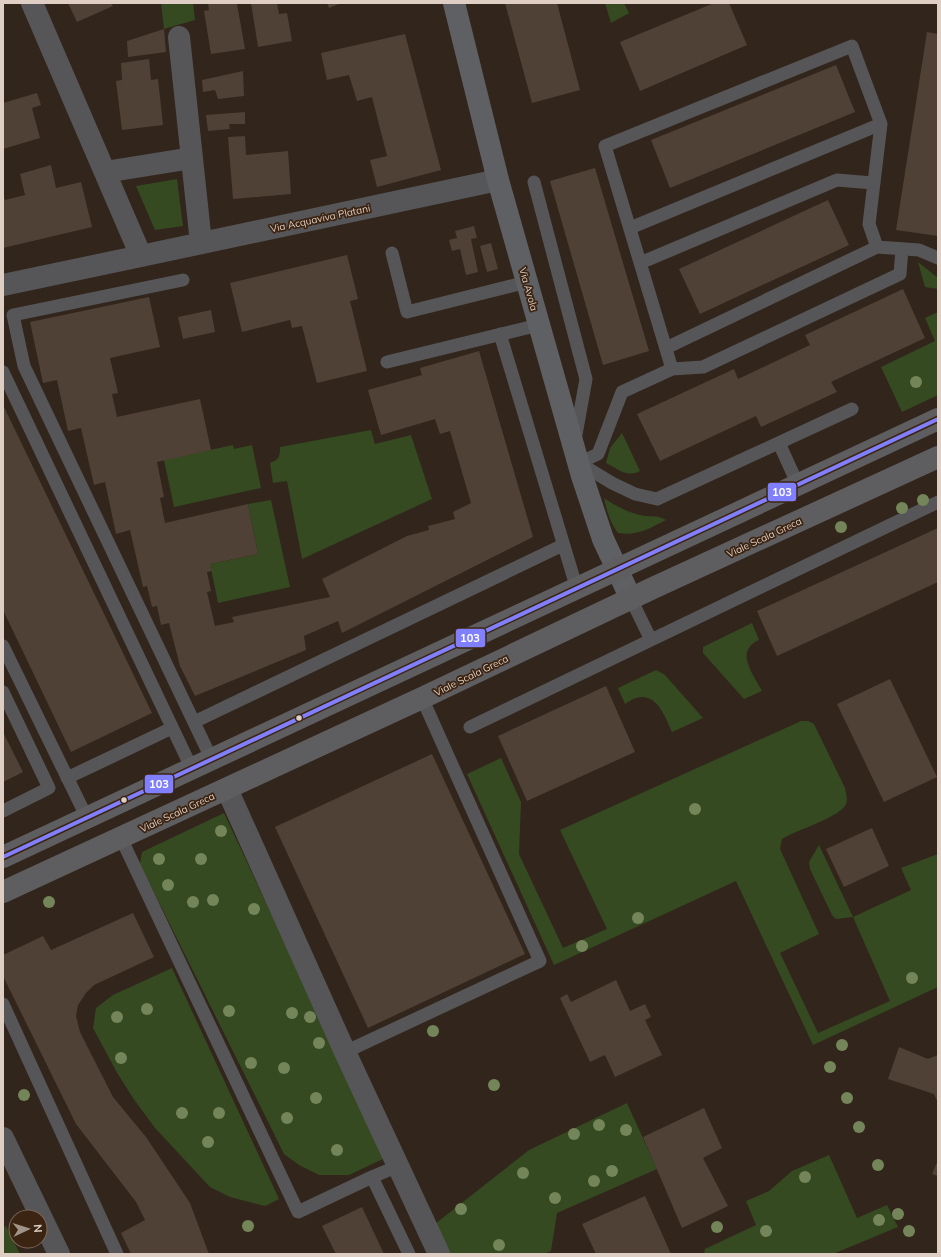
<svg xmlns="http://www.w3.org/2000/svg" width="941" height="1257" viewBox="0 0 941 1257" font-family="Mulish,sans-serif">
  <style>
    .green { fill: #354a21 }
    .building { fill: #4f4135 }
    .lines { fill: none; stroke-linecap: round; stroke-linejoin: round }
    .lane { stroke: #565658; stroke-width: 13 }
    .street { stroke: #565658; stroke-width: 22 }
    .secondary { stroke: #5f6063; stroke-width: 22 }
    .primary { stroke: #5e5d5f; stroke-width: 22 }
    .bus-1-casing { stroke: #3c2412; stroke-width: 7 }
    .bus-1 { stroke: #8080ff; stroke-width: 4 }
    .tree { fill: #748659 }
    .bus-dot { fill: #decec3; stroke: #3c2412; stroke-width: 1.5 }
    .labels { text-anchor: middle; stroke-width: 3.5; stroke-linejoin: round; paint-order: stroke }
    .street-label { font-size: 10px; fill: #decec3; stroke: #3c2412 }
    .line-badge { stroke: #3c2412; stroke-width: 1.5 }
    .badge-label { font-size: 11px; text-anchor: middle; font-weight: bold; fill: #fff }
  </style>
  <rect width="100%" height="100%" fill="#32251c"/>
  <path class="green" d="M 161,3 L 193,3 L 195,20 L 164,29 Z
    M 605,3 L 624,3 L 629,13 L 611,23 Z
    M 177,179 L 183,226 L 155,230 L 136,186 Z
    M 918,262 L 938,278 L 938,289 L 925,287 Z
    M 938,312 L 938,395 L 902,412 L 881,367 L 935,341 L 925,318 Z
    M 371,430 L 375,444 L 411,435 L 432,499 L 302,559 L 287,481 L 273,483 L 270,463 C 279,460 280,456 280,447 Z
    M 622,433 L 640,471 C 627,478 618,469 606,463 L 610,448 Z
    M 233,445 L 234,449 L 252,445 L 261,488 L 174,507 L 164,460 Z
    M 604,498 C 615,506 631,514 645,516 C 654,517 657,515 666,520 C 648,529 638,536 618,533 C 610,522 607,512 604,498 Z
    M 271,500 L 290,587 L 218,603 L 210,564 L 258,554 L 248,504 Z
    M 752,623 L 759,640 C 734,651 753,674 762,691 L 744,699 L 703,653 L 703,647 Z
    M 656,670 L 665,675 L 703,718 L 672,732 C 665,717 657,692 636,698 C 632,699 628,702 625,704 L 618,688 Z
    M 801,721 L 808,721 L 814,724 L 845,788 C 846,793 848,799 846,804 C 841,817 796,830 782,839 L 780,849 L 819,934 L 780,953 L 818,1033 L 890,1001 L 853,917 L 836,919 L 832,915 L 810,869 L 809,862 L 819,845 L 853,917 L 911,890 L 901,868 L 938,854 L 938,987 L 813,1045 L 736,881 L 554,965 L 467,774 L 501,758 L 521,802 L 519,854 L 563,948 L 607,929 L 560,830 Z
    M 224,813 L 385,1158 L 349,1175 L 319,1175 L 299,1165 L 284,1154 L 140,864 L 142,852 Z
    M 172,968 L 279,1199 L 265,1206 L 230,1197 L 210,1187 L 155,1128 L 133,1098 L 116,1071 L 93,1028 L 96,1008 L 113,995 Z
    M 627,1103 L 657,1169 L 557,1213 L 551,1251 L 544,1254 L 449,1254 L 435,1224 L 529,1150 Z
    M 829,1155 L 857,1218 L 887,1205 L 898,1227 L 833,1254 L 704,1254 L 705,1249 L 756,1225 L 746,1201 L 769,1191 L 792,1171 Z
    M 6,1226 L 20,1254 L 3,1254 L 3,1228 Z"/>
  <path class="building" d="M 68,3 L 111,3 L 113,6 L 77,22 Z
    M 208,3 L 237,4 L 245,49 L 211,54 L 204,11 L 209,10 Z
    M 251,3 L 277,3 L 279,14 L 287,13 L 292,41 L 258,47 Z
    M 327,3 L 341,3 L 329,8 Z
    M 505,3 L 557,3 L 580,90 L 532,103 Z
    M 714,3 L 729,3 L 747,45 L 640,91 L 620,42 Z
    M 164,29 L 166,52 L 128,57 L 127,41 Z
    M 927,32 L 938,34 L 938,236 L 896,230 Z
    M 405,34 L 441,170 L 377,187 L 370,160 L 387,156 L 372,97 L 357,101 L 349,75 L 327,80 L 321,53 Z
    M 149,59 L 151,80 L 158,79 L 163,125 L 122,130 L 116,81 L 122,80 L 121,63 Z
    M 836,65 L 855,112 L 670,188 L 651,140 Z
    M 243,71 L 244,96 L 218,99 L 215,90 L 203,92 L 202,80 Z
    M 37,93 L 41,105 L 32,108 L 40,138 L 3,149 L 3,103 Z
    M 245,112 L 245,124 L 229,124 L 230,129 L 208,131 L 206,115 Z
    M 245,136 L 246,155 L 288,151 L 291,194 L 233,199 L 228,137 Z
    M 51,165 L 56,188 L 81,182 L 92,227 L 3,248 L 3,194 L 5,200 L 25,195 L 20,174 Z
    M 595,168 L 649,351 L 603,365 L 550,181 Z
    M 828,200 L 849,245 L 700,314 L 679,269 Z
    M 474,226 L 477,238 L 471,239 L 478,272 L 466,275 L 460,249 L 452,251 L 449,240 L 457,238 L 455,231 Z
    M 491,243 L 498,269 L 487,272 L 480,246 Z
    M 347,255 L 358,299 L 350,301 L 367,371 L 317,383 L 302,326 L 292,328 L 290,320 L 242,332 L 230,283 Z
    M 903,289 L 925,338 L 831,382 L 837,392 L 761,427 L 756,416 L 660,461 L 637,414 L 734,369 L 738,379 L 810,345 L 805,335 Z
    M 149,297 L 160,347 L 110,358 L 118,393 L 112,394 L 117,417 L 200,399 L 211,450 L 157,462 L 164,497 L 160,498 L 165,523 L 248,504 L 258,554 L 210,564 L 212,571 L 207,572 L 211,591 L 207,592 L 215,626 L 234,622 L 232,617 L 330,597 L 322,579 L 407,536 L 429,530 L 428,526 L 455,519 L 453,512 L 471,503 L 450,431 L 440,434 L 435,419 L 381,435 L 368,390 L 422,375 L 420,368 L 479,351 L 533,537 L 342,633 L 338,621 L 304,636 L 306,650 L 195,696 L 180,666 L 169,623 L 161,625 L 157,606 L 152,607 L 147,586 L 143,587 L 130,530 L 116,534 L 105,482 L 94,485 L 81,428 L 68,431 L 57,380 L 43,383 L 30,322 Z
    M 211,310 L 215,332 L 183,339 L 178,317 Z
    M 3,405 L 152,713 L 71,752 L 3,610 Z
    M 938,528 L 938,582 L 777,656 L 757,611 Z
    M 890,679 L 937,777 L 884,802 L 837,704 Z
    M 606,686 L 635,752 L 527,801 L 498,736 Z
    M 3,732 L 23,772 L 3,782 Z
    M 432,754 L 525,954 L 368,1028 L 275,827 Z
    M 872,828 L 889,866 L 844,887 L 826,849 Z
    M 133,913 L 154,957 L 94,985 L 86,993 L 78,1005 L 76,1016 L 80,1032 L 113,1097 L 146,1137 L 190,1203 L 209,1254 L 131,1254 L 121,1233 L 145,1220 L 136,1202 L 76,1124 L 3,976 L 3,955 L 43,936 L 51,950 Z
    M 616,980 L 630,1011 L 645,1004 L 651,1017 L 645,1020 L 662,1055 L 615,1077 L 605,1055 L 590,1062 L 560,998 L 567,994 L 571,1002 Z
    M 899,1047 L 928,1059 L 938,1055 L 938,1103 L 934,1094 L 888,1079 Z
    M 704,1108 L 722,1148 L 703,1158 L 728,1206 L 682,1228 L 643,1137 Z
    M 938,1160 L 938,1176 L 932,1174 Z
    M 645,1196 L 671,1254 L 596,1254 L 582,1224 Z
    M 362,1207 L 384,1254 L 336,1254 L 322,1226 Z"/>
  <g class="lines">
    <path class="lane" d="M 534,182 L 586,379 L 575,440
      M 630,228 L 881,124
      M 392,253 L 407,312 L 527,282
      M 640,263 L 837,180 L 873,183
      M 183,280 L 13,315 L 24,366 L 212,760
      M 500,334 L 577,589
      M 666,348 L 877,247
      M 387,362 L 539,325
      M 672,369 L 703,367 L 900,274 L 902,249
      M 3,372 L 192,769
      M 779,443 L 798,485
      M 579,463 L 598,454 L 622,392 L 672,369 L 605,146 L 852,46 L 881,124 L 869,224 L 877,247 L 919,250 L 938,258
      M 579,463 L 612,483 L 635,494 L 657,499 L 852,409
      M 631,599 L 651,640
      M 3,646 L 87,818
      M 3,692 L 49,788 L 3,811
      M 194,722 L 563,545
      M 470,727 L 938,502
      M 67,778 L 172,728
      M 121,838 L 298,1212 L 372,1177
      M 3,1004 L 117,1254
      M 345,1052 L 540,961 L 422,698
      M 398,1166 L 372,1177 L 409,1254"/>
    <path class="street" d="M 32,3 L 141,256 L 498,180
      M 179,37 L 201,243
      M 105,172 L 192,158
      M 3,285 L 141,256
      M 227,789 L 345,1052 L 439,1254
      M 3,1138 L 59,1254"/>
    <path class="secondary" d="M 454,3 L 498,180 L 582,476 L 603,539 L 631,599"/>
    <path class="primary" d="M 3,857 L 938,419
      M 3,892 L 422,698 L 653,588 L 938,457"/>
    <g class="bus-1-casing">
      <path id="bus-1" d="M 3,857 L 938,419"/>
    </g>
    <use href="#bus-1" class="bus-1"/>
  </g>
  <g class="tree">
    <circle cx="916" cy="382" r="6"/>
    <circle cx="923" cy="500" r="6"/>
    <circle cx="902" cy="508" r="6"/>
    <circle cx="841" cy="527" r="6"/>
    <circle cx="695" cy="809" r="6"/>
    <circle cx="221" cy="831" r="6"/>
    <circle cx="159" cy="859" r="6"/>
    <circle cx="201" cy="859" r="6"/>
    <circle cx="168" cy="885" r="6"/>
    <circle cx="213" cy="900" r="6"/>
    <circle cx="49" cy="902" r="6"/>
    <circle cx="193" cy="902" r="6"/>
    <circle cx="254" cy="909" r="6"/>
    <circle cx="638" cy="918" r="6"/>
    <circle cx="582" cy="946" r="6"/>
    <circle cx="912" cy="978" r="6"/>
    <circle cx="147" cy="1009" r="6"/>
    <circle cx="229" cy="1011" r="6"/>
    <circle cx="292" cy="1013" r="6"/>
    <circle cx="117" cy="1017" r="6"/>
    <circle cx="310" cy="1017" r="6"/>
    <circle cx="433" cy="1031" r="6"/>
    <circle cx="319" cy="1043" r="6"/>
    <circle cx="842" cy="1045" r="6"/>
    <circle cx="121" cy="1058" r="6"/>
    <circle cx="251" cy="1063" r="6"/>
    <circle cx="830" cy="1067" r="6"/>
    <circle cx="284" cy="1068" r="6"/>
    <circle cx="494" cy="1085" r="6"/>
    <circle cx="24" cy="1095" r="6"/>
    <circle cx="316" cy="1098" r="6"/>
    <circle cx="847" cy="1098" r="6"/>
    <circle cx="182" cy="1113" r="6"/>
    <circle cx="219" cy="1113" r="6"/>
    <circle cx="287" cy="1118" r="6"/>
    <circle cx="599" cy="1125" r="6"/>
    <circle cx="859" cy="1127" r="6"/>
    <circle cx="626" cy="1130" r="6"/>
    <circle cx="574" cy="1134" r="6"/>
    <circle cx="208" cy="1142" r="6"/>
    <circle cx="337" cy="1150" r="6"/>
    <circle cx="878" cy="1165" r="6"/>
    <circle cx="612" cy="1171" r="6"/>
    <circle cx="523" cy="1173" r="6"/>
    <circle cx="805" cy="1177" r="6"/>
    <circle cx="594" cy="1181" r="6"/>
    <circle cx="555" cy="1198" r="6"/>
    <circle cx="461" cy="1209" r="6"/>
    <circle cx="898" cy="1214" r="6"/>
    <circle cx="879" cy="1220" r="6"/>
    <circle cx="248" cy="1226" r="6"/>
    <circle cx="717" cy="1227" r="6"/>
    <circle cx="766" cy="1231" r="6"/>
    <circle cx="909" cy="1231" r="6"/>
    <circle cx="499" cy="1245" r="6"/>
  </g>
  <g class="bus-dot">
    <circle cx="299" cy="718" r="3.5"/>
    <circle cx="124" cy="800" r="3.5"/>
  </g>
  <g class="labels">
    <g class="street-label">
      <text transform="translate(320 218) rotate(-12)" y="4">Via Acquaviva Platani</text>
      <text transform="translate(529 289) rotate(74)" y="4">Via Avola</text>
      <text transform="translate(764 537) rotate(-25)" y="4">Viale Scala Greca</text>
      <text transform="translate(471 675) rotate(-26)" y="4">Viale Scala Greca</text>
      <text transform="translate(177 812) rotate(-25)" y="4">Viale Scala Greca</text>
    </g>
  </g>
  <g class="line-badge">
    <rect x="767" y="482" width="30" height="20" rx="4" fill="#8080ff"/>
    <rect x="455" y="628" width="31" height="20" rx="4" fill="#8080ff"/>
    <rect x="144" y="774" width="30" height="20" rx="4" fill="#8080ff"/>
  </g>
  <g class="badge-label">
    <text x="782" y="496">103</text>
    <text x="470" y="642">103</text>
    <text x="159" y="788">103</text>
  </g>
  <rect width="941" height="1257" fill="none" stroke="#decec3" stroke-width="8"/>
  <g transform="translate(28 1229) rotate(86)"><circle r="19" fill="#3c2412" stroke="#7d6859"/>
  <path d="M0-3L7 15L0 10L-7 15Z" fill="#a29389"/>
  <text y="-6" font-size="11" font-weight="bold" text-anchor="middle" fill="#decec3">N</text>
  </g>
</svg>
